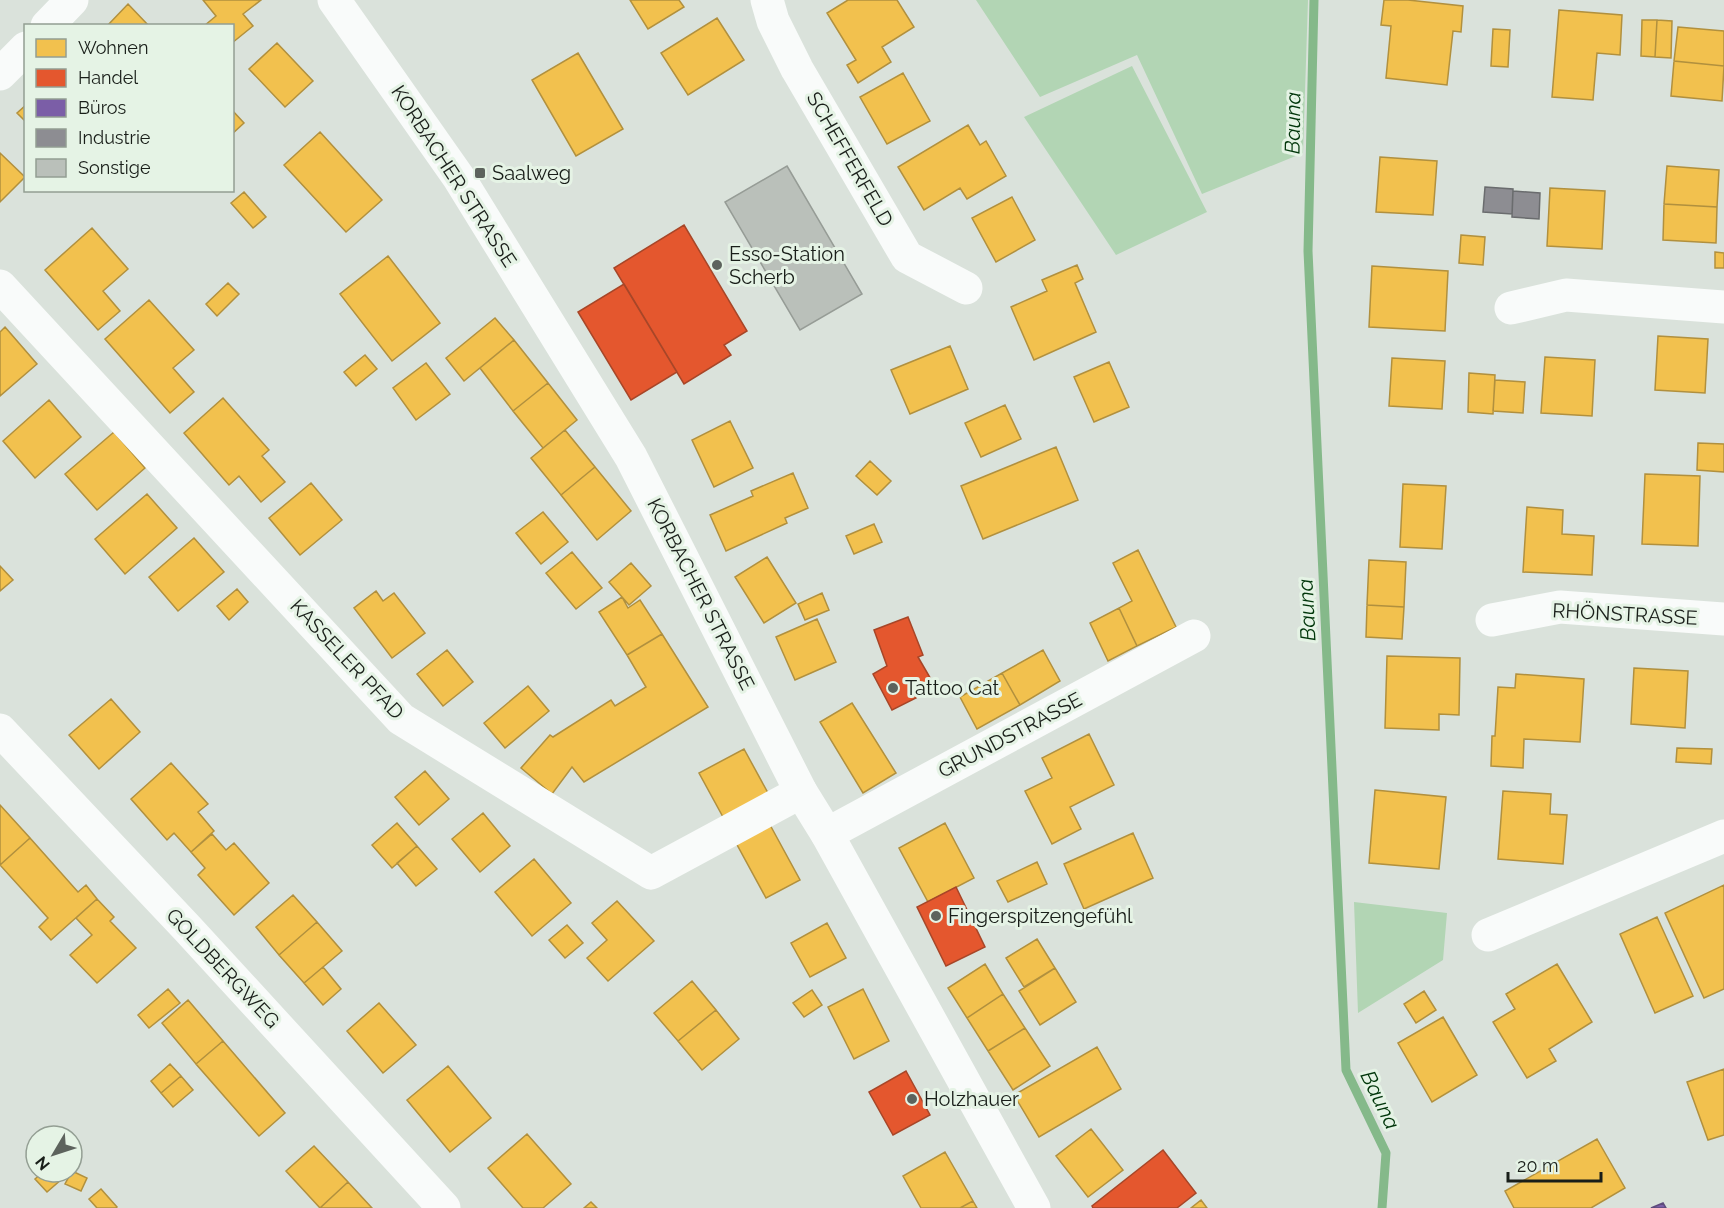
<svg xmlns="http://www.w3.org/2000/svg" width="1724" height="1208" viewBox="0 0 1724 1208" font-family="Raleway,sans-serif">
  <style>
    .green { fill: #b2d5b4 }
    .homes { fill: #f2c14e; stroke: #b1903e; stroke-width: 1.5 }
    .shops { fill: #e4572e; stroke: #a74628; stroke-width: 1.5 }
    .offices { fill: #7b5ea7; stroke: #5e4b7c; stroke-width: 1.5 }
    .industry { fill: #8d8d92; stroke: #6a6c6e; stroke-width: 1.5 }
    .lines { fill: none; stroke-linecap: round; stroke-linejoin: round }
    .stream { stroke: #85b98a; stroke-width: 9 }
    .building { fill: #bac0ba; stroke: #969c96; stroke-width: 1.5 }
    .street { stroke: #f9fbfa; stroke-width: 33 }
    .secondary { stroke: #f9fbfa; stroke-width: 33 }
    .poi-dot { fill: #5d635d; stroke: #e5f3e5; stroke-width: 2 }
    .labels { text-anchor: middle; stroke-width: 6; stroke-linejoin: round; paint-order: stroke }
    .street-label { font-size: 20px; fill: #191e19; stroke: #e5f3e5 }
    .poi-label { font-size: 20px; fill: #191e19; stroke: #e5f3e5; text-anchor: start }
    .water-label { font-size: 21px; font-style: italic; fill: #00360a; stroke: #e5f3e5 }
  </style>
  <rect width="100%" height="100%" fill="#dae2db"/>
  <path class="green" d="M 976,0 L 1308,0 L 1303,153 L 1202,194 L 1137,55 L 1040,97 Z
    M 1132,66 L 1207,212 L 1116,255 L 1024,117 Z
    M 1354,902 L 1447,913 L 1443,960 L 1358,1013 Z"/>
  <path class="homes" d="M 203,0 L 261,0 L 243,14 L 253,26 L 232,43 L 232,26 L 204,26 L 216,16 Z
    M 630,0 L 679,0 L 684,7 L 648,29 Z
    M 848,0 L 897,0 L 914,27 L 882,47 L 891,62 L 858,83 L 847,65 L 856,60 L 827,13 Z
    M 1384,0 L 1408,0 L 1463,6 L 1461,32 L 1453,31 L 1447,85 L 1386,78 L 1391,26 L 1381,25 Z
    M 128,4 L 149,26 L 107,26 Z
    M 1559,10 L 1622,15 L 1620,55 L 1597,53 L 1593,100 L 1552,97 Z
    M 717,18 L 744,60 L 688,95 L 661,53 Z
    M 1642,20 L 1657,20 L 1655,57 L 1641,56 Z
    M 1657,20 L 1672,21 L 1671,58 L 1655,57 Z
    M 1678,27 L 1724,31 L 1724,66 L 1674,61 Z
    M 1493,29 L 1510,30 L 1508,67 L 1491,66 Z
    M 277,43 L 313,81 L 285,107 L 249,69 Z
    M 578,53 L 623,129 L 576,156 L 532,80 Z
    M 1674,61 L 1724,66 L 1722,101 L 1671,96 Z
    M 903,73 L 930,121 L 887,144 L 860,97 Z
    M 26,105 L 26,122 L 17,113 Z
    M 232,110 L 244,123 L 232,134 Z
    M 968,125 L 980,145 L 986,141 L 1006,176 L 967,199 L 960,188 L 924,210 L 898,167 Z
    M 320,132 L 382,200 L 346,232 L 284,165 Z
    M 0,153 L 25,177 L 0,202 Z
    M 1380,157 L 1437,161 L 1433,215 L 1376,212 Z
    M 1667,166 L 1719,170 L 1717,207 L 1664,204 Z
    M 1550,188 L 1605,191 L 1602,249 L 1547,246 Z
    M 244,192 L 266,217 L 253,228 L 231,203 Z
    M 1012,197 L 1035,240 L 996,262 L 972,218 Z
    M 1664,204 L 1717,207 L 1716,243 L 1663,240 Z
    M 92,228 L 128,269 L 103,291 L 120,311 L 98,330 L 45,270 Z
    M 1461,235 L 1485,237 L 1483,265 L 1459,263 Z
    M 1715,252 L 1724,253 L 1724,268 L 1715,268 Z
    M 388,256 L 440,323 L 392,361 L 340,294 Z
    M 1077,265 L 1083,279 L 1075,283 L 1096,332 L 1034,360 L 1011,307 L 1047,291 L 1042,280 Z
    M 1372,266 L 1448,271 L 1445,331 L 1369,327 Z
    M 228,283 L 239,294 L 217,316 L 206,304 Z
    M 149,300 L 194,350 L 173,368 L 194,392 L 170,413 L 105,339 Z
    M 495,318 L 514,340 L 464,381 L 446,358 Z
    M 5,327 L 37,364 L 0,396 L 0,332 Z
    M 1658,336 L 1708,339 L 1705,393 L 1655,390 Z
    M 514,340 L 548,383 L 513,411 L 480,368 Z
    M 950,346 L 968,389 L 910,414 L 891,370 Z
    M 365,355 L 377,369 L 356,386 L 344,372 Z
    M 1545,357 L 1595,360 L 1592,416 L 1541,413 Z
    M 1392,358 L 1445,361 L 1442,409 L 1389,406 Z
    M 1109,362 L 1129,407 L 1094,422 L 1074,377 Z
    M 426,363 L 450,394 L 416,420 L 393,388 Z
    M 1469,373 L 1495,375 L 1493,414 L 1468,412 Z
    M 1495,380 L 1525,382 L 1523,413 L 1493,411 Z
    M 548,383 L 577,420 L 543,448 L 513,411 Z
    M 223,398 L 269,450 L 262,456 L 285,482 L 261,502 L 239,476 L 229,485 L 184,433 Z
    M 49,400 L 81,437 L 35,478 L 3,441 Z
    M 1005,405 L 1021,439 L 981,457 L 965,423 Z
    M 730,421 L 753,468 L 714,487 L 692,440 Z
    M 565,430 L 595,467 L 561,495 L 531,458 Z
    M 114,432 L 145,468 L 97,510 L 65,474 Z
    M 1698,443 L 1724,444 L 1724,472 L 1697,470 Z
    M 1056,447 L 1078,500 L 983,539 L 961,486 Z
    M 870,461 L 891,481 L 877,495 L 856,476 Z
    M 595,467 L 631,511 L 597,540 L 561,495 Z
    M 793,473 L 808,508 L 785,518 L 787,523 L 726,551 L 710,515 L 753,496 L 751,491 Z
    M 1645,474 L 1700,476 L 1698,546 L 1642,544 Z
    M 311,483 L 342,520 L 300,555 L 269,518 Z
    M 1403,484 L 1446,486 L 1442,549 L 1400,547 Z
    M 147,494 L 177,528 L 125,574 L 95,539 Z
    M 1527,507 L 1563,510 L 1562,534 L 1594,536 L 1592,575 L 1523,572 Z
    M 543,512 L 568,542 L 541,564 L 516,533 Z
    M 874,524 L 882,542 L 854,554 L 846,536 Z
    M 194,538 L 224,572 L 178,611 L 149,577 Z
    M 1138,550 L 1176,627 L 1137,646 L 1119,608 L 1132,601 L 1113,563 Z
    M 572,552 L 602,588 L 576,609 L 546,573 Z
    M 767,557 L 796,603 L 764,623 L 735,577 Z
    M 1369,560 L 1406,562 L 1404,607 L 1367,605 Z
    M 631,563 L 651,586 L 629,605 L 609,582 Z
    M 0,566 L 13,580 L 0,591 Z
    M 237,589 L 248,602 L 229,620 L 217,606 Z
    M 376,591 L 383,601 L 394,593 L 425,633 L 392,658 L 354,608 Z
    M 822,593 L 829,610 L 805,620 L 798,604 Z
    M 622,597 L 628,608 L 640,600 L 662,634 L 627,655 L 599,612 Z
    M 1367,605 L 1404,607 L 1402,639 L 1366,637 Z
    M 1119,608 L 1137,646 L 1108,661 L 1090,623 Z
    M 817,619 L 836,662 L 795,680 L 776,637 Z
    M 662,634 L 708,707 L 584,782 L 572,767 L 552,794 L 521,768 L 550,735 L 553,737 L 611,700 L 615,706 L 646,687 L 627,655 Z
    M 447,650 L 473,682 L 443,706 L 417,674 Z
    M 1043,650 L 1060,681 L 1020,705 L 1002,673 Z
    M 1387,656 L 1460,658 L 1459,715 L 1439,714 L 1439,730 L 1385,728 Z
    M 1634,668 L 1688,671 L 1685,728 L 1631,724 Z
    M 1002,673 L 1020,705 L 977,729 L 960,697 Z
    M 1516,674 L 1584,679 L 1580,742 L 1524,739 L 1523,768 L 1491,766 L 1492,736 L 1495,736 L 1498,687 L 1515,688 Z
    M 528,686 L 549,711 L 505,748 L 484,723 Z
    M 111,699 L 140,732 L 99,769 L 69,735 Z
    M 852,703 L 896,773 L 863,793 L 820,722 Z
    M 1089,734 L 1114,785 L 1070,807 L 1081,829 L 1052,844 L 1025,791 L 1052,778 L 1042,758 Z
    M 1677,748 L 1712,749 L 1711,764 L 1676,762 Z
    M 744,749 L 768,793 L 723,817 L 699,773 Z
    M 171,763 L 208,804 L 198,812 L 214,831 L 191,852 L 174,833 L 167,840 L 131,799 Z
    M 425,771 L 449,799 L 419,825 L 395,797 Z
    M 1375,790 L 1446,797 L 1439,869 L 1369,863 Z
    M 1503,791 L 1551,794 L 1550,814 L 1567,815 L 1563,864 L 1498,859 Z
    M 0,805 L 30,838 L 0,865 Z
    M 483,813 L 510,846 L 480,872 L 452,839 Z
    M 397,823 L 417,846 L 392,868 L 372,845 Z
    M 769,823 L 800,880 L 766,898 L 735,841 Z
    M 945,823 L 974,878 L 928,902 L 899,848 Z
    M 1133,833 L 1153,878 L 1084,909 L 1064,864 Z
    M 212,834 L 226,850 L 234,843 L 269,883 L 234,915 L 198,875 L 205,868 L 191,852 Z
    M 30,838 L 78,892 L 86,885 L 97,899 L 51,940 L 39,927 L 48,918 L 0,865 Z
    M 417,846 L 437,869 L 416,886 L 397,863 Z
    M 534,859 L 571,903 L 532,936 L 495,892 Z
    M 1037,862 L 1047,884 L 1008,902 L 997,881 Z
    M 1724,885 L 1724,989 L 1704,998 L 1665,913 Z
    M 293,895 L 317,922 L 279,955 L 256,927 Z
    M 97,899 L 114,917 L 110,921 L 136,948 L 97,983 L 70,955 L 92,935 L 76,918 Z
    M 617,901 L 654,941 L 608,981 L 587,958 L 607,940 L 592,923 Z
    M 1657,917 L 1693,996 L 1655,1013 L 1620,934 Z
    M 317,922 L 342,951 L 304,983 L 279,955 Z
    M 827,923 L 846,958 L 810,977 L 791,943 Z
    M 567,925 L 583,943 L 565,958 L 549,940 Z
    M 1037,939 L 1055,968 L 1024,987 L 1006,958 Z
    M 985,964 L 1003,994 L 967,1018 L 948,988 Z
    M 1557,964 L 1592,1022 L 1549,1049 L 1556,1061 L 1527,1078 L 1493,1022 L 1515,1009 L 1506,994 Z
    M 323,967 L 341,989 L 323,1005 L 304,983 Z
    M 1055,968 L 1076,1002 L 1040,1025 L 1019,991 Z
    M 692,981 L 716,1010 L 678,1041 L 654,1013 Z
    M 168,989 L 180,1003 L 149,1028 L 138,1015 Z
    M 863,989 L 889,1041 L 854,1059 L 828,1007 Z
    M 812,990 L 822,1005 L 804,1017 L 793,1003 Z
    M 1424,991 L 1436,1010 L 1416,1023 L 1404,1004 Z
    M 1003,994 L 1025,1028 L 988,1051 L 967,1018 Z
    M 188,1000 L 223,1041 L 196,1064 L 162,1023 Z
    M 379,1003 L 416,1045 L 383,1073 L 347,1031 Z
    M 716,1010 L 739,1039 L 702,1070 L 678,1041 Z
    M 1443,1017 L 1477,1075 L 1432,1102 L 1398,1043 Z
    M 1025,1028 L 1050,1066 L 1013,1090 L 988,1051 Z
    M 223,1041 L 285,1113 L 259,1136 L 196,1064 Z
    M 1097,1047 L 1121,1089 L 1039,1137 L 1014,1095 Z
    M 170,1064 L 181,1076 L 161,1093 L 151,1081 Z
    M 448,1066 L 491,1118 L 450,1152 L 407,1100 Z
    M 1724,1069 L 1724,1135 L 1708,1140 L 1687,1082 Z
    M 181,1076 L 193,1090 L 173,1107 L 161,1093 Z
    M 1091,1129 L 1123,1170 L 1088,1197 L 1056,1156 Z
    M 527,1134 L 571,1184 L 543,1208 L 523,1208 L 488,1168 Z
    M 1597,1139 L 1625,1188 L 1591,1208 L 1514,1208 L 1505,1191 Z
    M 314,1146 L 348,1182 L 320,1208 L 286,1171 Z
    M 945,1152 L 973,1201 L 960,1208 L 921,1208 L 903,1176 Z
    M 72,1171 L 87,1178 L 81,1191 L 65,1184 Z
    M 43,1172 L 70,1172 L 47,1192 L 35,1179 Z
    M 348,1182 L 372,1208 L 320,1208 Z
    M 101,1189 L 117,1207 L 116,1208 L 97,1208 L 89,1199 Z
    M 1201,1200 L 1207,1208 L 1191,1208 Z
    M 973,1201 L 977,1208 L 960,1208 Z
    M 591,1202 L 597,1208 L 584,1208 Z"/>
  <path class="shops" d="M 684,225 L 747,331 L 724,345 L 731,355 L 684,384 L 614,268 Z
    M 624,284 L 677,372 L 631,400 L 578,312 Z
    M 908,617 L 923,655 L 918,657 L 932,681 L 913,692 L 916,698 L 892,710 L 873,674 L 887,666 L 874,630 Z
    M 956,887 L 985,947 L 946,966 L 917,907 Z
    M 906,1071 L 930,1115 L 893,1135 L 869,1092 Z
    M 1163,1150 L 1196,1193 L 1177,1208 L 1093,1208 L 1092,1206 Z"/>
  <path class="offices" d="M 1663,1203 L 1666,1208 L 1651,1208 Z"/>
  <path class="industry" d="M 1485,187 L 1513,189 L 1512,214 L 1483,212 Z
    M 1513,191 L 1540,193 L 1539,219 L 1512,217 Z"/>
  <g class="lines">
    <path class="stream" d="M 1314,0 L 1308,251 L 1346,1070 L 1386,1153 L 1382,1208"/>
  </g>
  <path class="building" d="M 787,166 L 862,294 L 800,330 L 725,202 Z"/>
  <g class="lines">
    <path class="street" d="M 767,0 L 773,21 L 797,69 L 907,257 L 966,288
      M 47,26 L 72,0
      M 0,74 L 26,48
      M 0,286 L 401,719 L 651,873 L 801,792
      M 1511,308 L 1566,295 L 1724,307
      M 1492,620 L 1560,607 L 1724,619
      M 0,730 L 187,928 L 444,1208
      M 827,834 L 1194,636
      M 1488,935 L 1724,836"/>
    <path class="secondary" d="M 334,0 L 459,178 L 631,457 L 801,792 L 827,834 L 1034,1208"/>
  </g>
  <g class="poi-dot">
    <rect x="474" y="167" width="12" height="12" rx="3"/>
    <circle cx="717" cy="265" r="6"/>
    <circle cx="893" cy="688" r="6"/>
    <circle cx="936" cy="916" r="6"/>
    <circle cx="912" cy="1099" r="6"/>
  </g>
  <g class="labels">
    <g class="street-label">
      <text transform="translate(850 159) rotate(60)" y="7">SCHEFFERFELD</text>
      <text transform="translate(454 176) rotate(57)" y="7">KORBACHER STRASSE</text>
      <text transform="translate(701 594) rotate(63)" y="7">KORBACHER STRASSE</text>
      <text transform="translate(1625 614) rotate(3)" y="7">RHÖNSTRASSE</text>
      <text transform="translate(347 659) rotate(47)" y="7">KASSELER PFAD</text>
      <text transform="translate(1010 735) rotate(-28)" y="7">GRUNDSTRASSE</text>
      <text transform="translate(223 968) rotate(47)" y="7">GOLDBERGWEG</text>
    </g>
    <g class="poi-label">
      <text x="492" y="180">Saalweg</text>
      <text x="729" y="261">Esso-Station<tspan x="729" dy="23">Scherb</tspan></text>
      <text x="905" y="695">Tattoo Cat</text>
      <text x="948" y="923">Fingerspitzengefühl</text>
      <text x="924" y="1106">Holzhauer</text>
    </g>
    <g class="water-label">
      <text transform="translate(1293 123) rotate(-89)" y="7">Bauna</text>
      <text transform="translate(1307 610) rotate(-93)" y="7">Bauna</text>
      <text transform="translate(1380 1100) rotate(64)" y="7">Bauna</text>
    </g>
  </g>
  <rect x="24" y="24" width="210" height="168" fill="#e5f3e5" stroke="#939e93" stroke-width="1.5"/>
  <rect x="36" y="39" width="30" height="18" fill="#f2c14e" stroke="#939e93" stroke-width="1.5"/>
  <text x="78" y="54" font-size="18" fill="#191e19">Wohnen</text>
  <rect x="36" y="69" width="30" height="18" fill="#e4572e" stroke="#939e93" stroke-width="1.5"/>
  <text x="78" y="84" font-size="18" fill="#191e19">Handel</text>
  <rect x="36" y="99" width="30" height="18" fill="#7b5ea7" stroke="#939e93" stroke-width="1.5"/>
  <text x="78" y="114" font-size="18" fill="#191e19">Büros</text>
  <rect x="36" y="129" width="30" height="18" fill="#8d8d92" stroke="#939e93" stroke-width="1.5"/>
  <text x="78" y="144" font-size="18" fill="#191e19">Industrie</text>
  <rect x="36" y="159" width="30" height="18" fill="#bac0ba" stroke="#939e93" stroke-width="1.5"/>
  <text x="78" y="174" font-size="18" fill="#191e19">Sonstige</text>
  <g transform="translate(54 1154) rotate(231)"><circle r="28" fill="#e5f3e5" stroke="#939e93" stroke-width="1.5"/>
  <path d="M0-4.5L10 22L0 15L-10 22Z" fill="#5d635d"/>
  <text y="-9" font-size="16" font-weight="bold" text-anchor="middle" fill="#191e19">N</text>
  </g>
  <path d="M1508 1172v9h93v-9" fill="none" stroke="#191e19" stroke-width="3"/>
  <text x="1517" y="1172" font-size="18" fill="#191e19" stroke="#e5f3e5" stroke-width="4.5" paint-order="stroke">20 m</text>
</svg>
